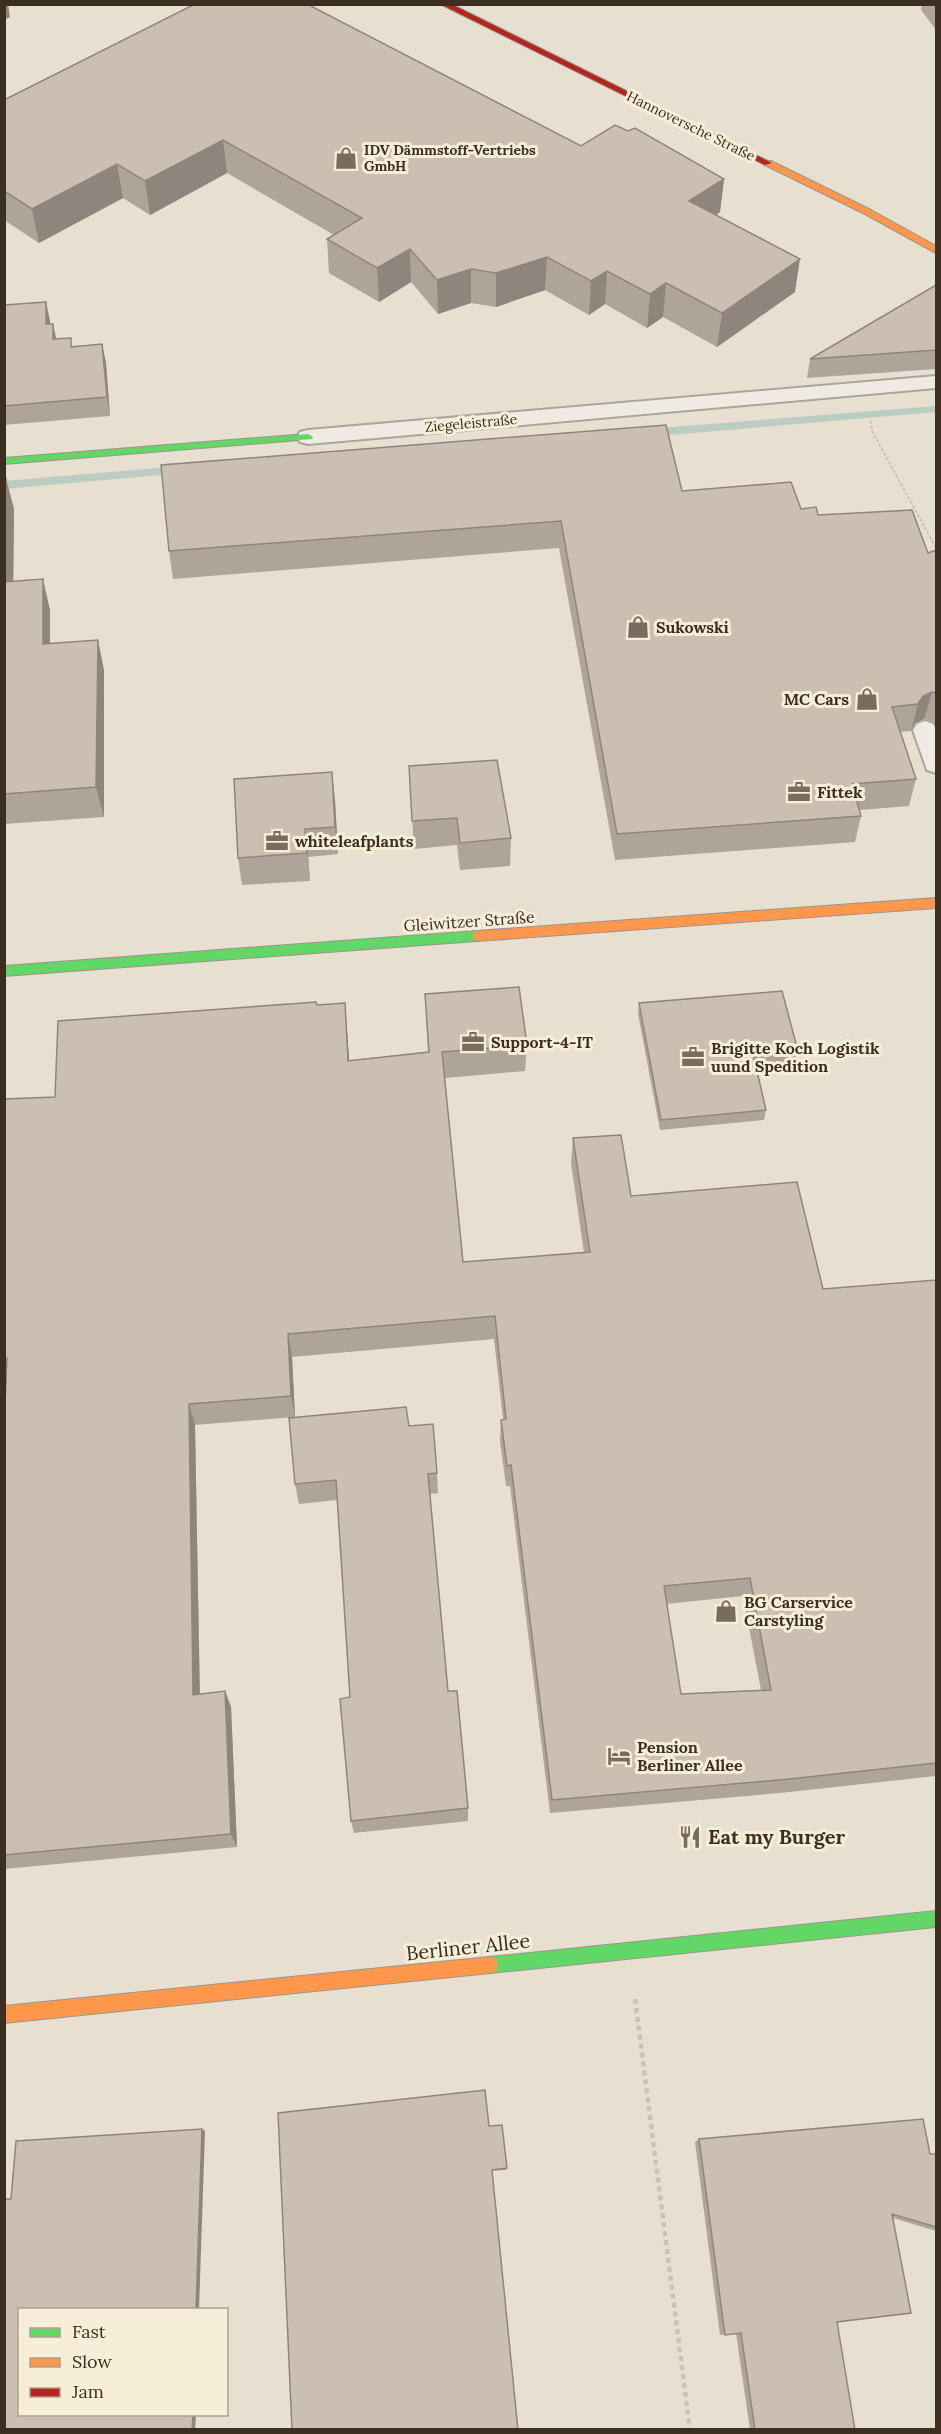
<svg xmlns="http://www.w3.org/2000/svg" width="941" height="2434" viewBox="0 0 941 2434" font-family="Lora,serif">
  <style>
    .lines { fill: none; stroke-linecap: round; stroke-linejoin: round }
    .stream { fill: #bcccc2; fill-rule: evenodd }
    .lane-casing { stroke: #ada599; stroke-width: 4 }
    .fast-casing { stroke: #9c958a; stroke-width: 2 }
    .slow-casing { stroke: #9c958a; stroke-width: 2 }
    .jam-casing { stroke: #9c958a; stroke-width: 2 }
    .path-far1 { stroke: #c8c2b9; stroke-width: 2; stroke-dasharray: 3 2; stroke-linecap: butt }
    .path { stroke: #c8c2b9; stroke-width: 4.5; stroke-dasharray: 5 4; stroke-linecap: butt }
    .lane { fill: #efebe3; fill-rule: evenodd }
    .fast { fill: #63d668; fill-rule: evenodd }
    .slow { fill: #ff974d; fill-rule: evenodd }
    .jam { fill: #b3261e; fill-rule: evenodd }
    .wall { fill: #afa499; fill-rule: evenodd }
    .shaded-wall { fill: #8e867d }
    .building { fill: #cbbfb2; stroke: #8e867d; stroke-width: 1.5; fill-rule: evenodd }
    .labels { text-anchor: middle; stroke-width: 6; stroke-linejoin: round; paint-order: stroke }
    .far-street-label { font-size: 14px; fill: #3d2e20; stroke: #f7eed8 }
    .far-poi-label { font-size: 14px; font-weight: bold; fill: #3d2e20; stroke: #f7eed8; text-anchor: start }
    .poi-label { font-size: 16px; font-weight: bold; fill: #3d2e20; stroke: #f7eed8; text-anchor: start }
    .street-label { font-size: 16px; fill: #3d2e20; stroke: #f7eed8 }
    .near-poi-label { font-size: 20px; font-weight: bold; fill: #3d2e20; stroke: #f7eed8; text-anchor: start }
    .near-street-label { font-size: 20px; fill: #3d2e20; stroke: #f7eed8 }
  </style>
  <rect width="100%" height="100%" fill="#e7e0d1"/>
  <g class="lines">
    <path class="stream" d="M 936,406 L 936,412 L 647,437 L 641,433 L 647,429 Z
      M 181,466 L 185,467 L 185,473 L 4,489 L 4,481 Z"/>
    <g class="lane-casing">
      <path id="lane" d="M 936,376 L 936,388 L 308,444 L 300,442 L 297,437 L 300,432 L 308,430 Z
        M 925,721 L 933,724 L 936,729 L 936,773 L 927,770 L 913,730 L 917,724 Z"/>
    </g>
    <g class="fast-casing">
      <path id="fast" d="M 308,434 L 313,437 L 312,439 L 4,464 L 4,458 Z
        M 477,931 L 483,936 L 477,941 L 4,976 L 4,966 Z
        M 936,1911 L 936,1927 L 490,1973 L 484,1971 L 482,1965 L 484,1959 L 490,1957 Z"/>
    </g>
    <g class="slow-casing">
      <path id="slow" d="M 765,161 L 771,161 L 871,210 L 936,246 L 936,253 L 865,214 L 765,165 Z
        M 936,898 L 936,908 L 477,941 L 471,936 L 477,931 Z
        M 490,1957 L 496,1959 L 498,1965 L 496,1971 L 490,1973 L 4,2023 L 4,2006 Z"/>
    </g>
    <g class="jam-casing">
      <path id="jam" d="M 440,4 L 451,4 L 772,163 L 765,165 Z"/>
    </g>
    <path class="path-far1" d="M 871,421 L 872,431 L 936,548"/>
    <path class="path" d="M 635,1999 L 690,2430"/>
    <use href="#lane" class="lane"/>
    <use href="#fast" class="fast"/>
    <use href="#slow" class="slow"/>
    <use href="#jam" class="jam"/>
  </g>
  <path class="wall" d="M 922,4 L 936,4 L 936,30 L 921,10 Z
    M 4,100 L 581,146 L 724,179 L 720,212 L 716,215 L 795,292 L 717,347 L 663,317 L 647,328 L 605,304 L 589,315 L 545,290 L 496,307 L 471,303 L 438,314 L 411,282 L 379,302 L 329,273 L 327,239 L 334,235 L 227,173 L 150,215 L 123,198 L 39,243 L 4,220 Z
    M 936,285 L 936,369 L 807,378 L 810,359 Z
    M 46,302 L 50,324 L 53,324 L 56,339 L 73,346 L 102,344 L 106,363 L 110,416 L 4,425 L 4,305 Z
    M 4,478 L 14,509 L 13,581 L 50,610 L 50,643 L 104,670 L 104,817 L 4,824 Z
    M 682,491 L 801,509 L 928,553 L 936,550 L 936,726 L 934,722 L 924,719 L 915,723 L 911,731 L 900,732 L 916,779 L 909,806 L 860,810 L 861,816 L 855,842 L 615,860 L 559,548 L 173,579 L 169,551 Z
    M 409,766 L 511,838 L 510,866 L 460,870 L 457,845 L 414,849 Z
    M 335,800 L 338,854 L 308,857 L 310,881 L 242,885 L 238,858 Z
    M 425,994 L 527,1045 L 525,1071 L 445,1078 L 463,1262 L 584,1253 L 571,1163 L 573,1138 L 631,1196 L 823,1289 L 936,1280 L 936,1776 L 780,1793 L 550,1813 L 510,1486 L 506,1486 L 500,1441 L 501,1420 L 503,1419 L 494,1339 L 292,1357 L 295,1417 L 195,1425 L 200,1694 L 225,1691 L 231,1707 L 237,1847 L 4,1869 L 4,1425 L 6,1381 L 4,1381 L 4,1099 L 55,1097 L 317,1005 L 347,1030 L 349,1060 L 428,1052 ZM 743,1596 L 761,1690 L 681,1694 L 666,1604 Z
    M 639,1003 L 798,1051 L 795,1061 L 756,1064 L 766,1110 L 764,1120 L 660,1130 L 638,1014 Z
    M 409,1426 L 437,1473 L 438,1493 L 430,1494 L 448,1691 L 468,1808 L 468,1821 L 354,1833 L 351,1821 L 350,1697 L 337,1500 L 299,1504 L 295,1484 Z
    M 489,2126 L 507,2168 L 506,2170 L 492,2171 Z
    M 699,2139 L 930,2154 L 936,2154 L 936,2231 L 893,2218 L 837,2322 L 855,2430 L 750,2430 L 736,2333 L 720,2335 L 695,2142 Z"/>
  <path class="shaded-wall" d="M 4,4 L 8,4 L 10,17 L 4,20 Z
    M 223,140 L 227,173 L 150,215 L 145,181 Z
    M 117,164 L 123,198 L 39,243 L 32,209 Z
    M 724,179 L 720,212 L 686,235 L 689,201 Z
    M 410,249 L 411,282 L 379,302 L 377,268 Z
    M 547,257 L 545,290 L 496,307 L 496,273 Z
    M 800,259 L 795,292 L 717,347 L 722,313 Z
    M 471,269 L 471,303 L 438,314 L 437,280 Z
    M 607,271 L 605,304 L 589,315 L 591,281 Z
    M 666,283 L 663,317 L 647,328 L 650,294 Z
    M 46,302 L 50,321 L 50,343 L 46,324 Z
    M 53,324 L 57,343 L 53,339 Z
    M 102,344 L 106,363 L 110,416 L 107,397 Z
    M 6,478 L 14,509 L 13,613 L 5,582 Z
    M 43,579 L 50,610 L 50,674 L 43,644 Z
    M 98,640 L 104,670 L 104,817 L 96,787 Z
    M 932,692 L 924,719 L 915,723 L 911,731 L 918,704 L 923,696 Z
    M 332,772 L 335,800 L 338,854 L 335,827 Z
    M 305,829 L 308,857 L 310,881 L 307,853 Z
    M 345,1003 L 347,1030 L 351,1087 L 348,1061 Z
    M 288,1334 L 292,1357 L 295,1417 L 291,1396 Z
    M 189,1404 L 195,1425 L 200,1710 L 193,1695 Z
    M 225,1691 L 231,1707 L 237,1847 L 231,1834 Z
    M 202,2129 L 205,2131 L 199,2310 L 196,2310 Z
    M 193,2415 L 196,2415 L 195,2430 L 192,2430 Z"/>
  <path class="building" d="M 195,4 L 307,4 L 581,146 L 615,125 L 628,131 L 635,128 L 724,179 L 689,201 L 800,259 L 722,313 L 666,283 L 650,294 L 607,271 L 591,281 L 547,257 L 496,273 L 471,269 L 437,280 L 410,249 L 377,268 L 327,239 L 362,218 L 223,140 L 145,181 L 117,164 L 32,209 L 4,191 L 4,100 Z
    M 936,285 L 936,350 L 810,359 Z
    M 46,302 L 46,324 L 53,324 L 53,339 L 71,338 L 71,347 L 102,344 L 107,397 L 4,406 L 4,305 Z
    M 666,425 L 682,491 L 791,482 L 801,509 L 816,507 L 818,515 L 912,510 L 928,553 L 936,550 L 936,693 L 932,692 L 923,696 L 918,704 L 892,707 L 916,779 L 852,784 L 861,816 L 617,834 L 561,521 L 169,551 L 161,465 Z
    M 4,478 L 6,478 L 5,582 L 43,579 L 43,644 L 98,640 L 96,787 L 4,794 Z
    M 497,760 L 511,838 L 460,843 L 457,818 L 412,821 L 409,766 Z
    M 332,772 L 335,827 L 305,829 L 307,853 L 238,858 L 234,779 Z
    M 519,987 L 527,1045 L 442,1052 L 463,1262 L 590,1252 L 573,1138 L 621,1135 L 631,1196 L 797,1182 L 823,1289 L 936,1280 L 936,1763 L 789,1779 L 552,1800 L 511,1465 L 507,1466 L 501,1420 L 506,1419 L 495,1316 L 288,1334 L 291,1396 L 189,1404 L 193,1695 L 225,1691 L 231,1834 L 4,1855 L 4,1425 L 7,1358 L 4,1358 L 4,1099 L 55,1097 L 58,1021 L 316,1002 L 317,1005 L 345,1003 L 348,1061 L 429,1052 L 425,994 ZM 750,1578 L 771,1690 L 681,1694 L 664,1586 Z
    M 782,991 L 798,1051 L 753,1054 L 766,1110 L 661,1120 L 639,1003 Z
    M 406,1407 L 409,1426 L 433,1424 L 437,1473 L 428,1474 L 448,1691 L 457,1691 L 468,1808 L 351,1821 L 340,1699 L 350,1697 L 336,1480 L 295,1484 L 289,1418 Z
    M 485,2090 L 489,2126 L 502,2125 L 507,2168 L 492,2170 L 518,2430 L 292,2430 L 278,2113 Z
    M 923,2119 L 930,2154 L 936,2154 L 936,2227 L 892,2214 L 911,2313 L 837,2322 L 855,2430 L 755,2430 L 741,2333 L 725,2335 L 699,2139 Z
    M 202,2129 L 196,2310 L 20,2310 L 20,2415 L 193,2415 L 192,2430 L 4,2430 L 4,2199 L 11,2199 L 16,2141 Z"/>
  <defs>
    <g id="shop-bare" transform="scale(1.8)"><path d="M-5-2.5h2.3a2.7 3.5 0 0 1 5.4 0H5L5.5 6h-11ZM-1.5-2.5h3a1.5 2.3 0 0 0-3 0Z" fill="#786c5e" stroke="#f7eed8" stroke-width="2.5" paint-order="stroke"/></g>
    <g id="office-bare" transform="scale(1.8)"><path d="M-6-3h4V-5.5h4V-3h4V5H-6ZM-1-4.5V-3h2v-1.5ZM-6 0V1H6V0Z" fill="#786c5e" stroke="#f7eed8" stroke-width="2.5" paint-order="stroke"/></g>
    <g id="hotel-bare" transform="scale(1.8)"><path d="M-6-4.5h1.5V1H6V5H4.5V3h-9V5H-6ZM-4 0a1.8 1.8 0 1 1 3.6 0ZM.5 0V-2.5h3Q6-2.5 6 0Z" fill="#786c5e" stroke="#f7eed8" stroke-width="2.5" paint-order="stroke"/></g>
    <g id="restaurant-bare" transform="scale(1.8)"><path d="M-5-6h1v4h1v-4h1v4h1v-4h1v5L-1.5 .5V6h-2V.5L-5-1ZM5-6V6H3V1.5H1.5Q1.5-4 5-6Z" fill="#786c5e" stroke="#f7eed8" stroke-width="2.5" paint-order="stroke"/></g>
  </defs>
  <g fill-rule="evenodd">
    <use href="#shop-bare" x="346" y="158"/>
    <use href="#shop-bare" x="638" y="627"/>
    <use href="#shop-bare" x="867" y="699"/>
    <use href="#office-bare" x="799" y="792"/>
    <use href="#office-bare" x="277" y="841"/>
    <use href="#office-bare" x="473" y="1042"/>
    <use href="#office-bare" x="693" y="1057"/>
    <use href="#shop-bare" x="726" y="1611"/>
    <use href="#hotel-bare" x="619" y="1756"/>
    <use href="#restaurant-bare" x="690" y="1837"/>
  </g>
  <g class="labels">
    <g class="far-street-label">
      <text transform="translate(691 126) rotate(26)" y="5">Hannoversche Straße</text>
      <text transform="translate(471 423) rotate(-5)" y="5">Ziegeleistraße</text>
    </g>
    <g class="far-poi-label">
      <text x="364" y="155">IDV Dämmstoff-Vertriebs<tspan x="364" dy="16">GmbH</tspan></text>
    </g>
    <g class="poi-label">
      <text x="656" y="633">Sukowski</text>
      <text x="849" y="705" text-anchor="end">MC Cars</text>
      <text x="817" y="798">Fittek</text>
      <text x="295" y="847">whiteleafplants</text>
      <text x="491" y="1048">Support-4-IT</text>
      <text x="711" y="1054">Brigitte Koch Logistik<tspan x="711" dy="18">uund Spedition</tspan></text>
      <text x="744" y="1608">BG Carservice<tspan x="744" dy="18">Carstyling</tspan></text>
      <text x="637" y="1753">Pension<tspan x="637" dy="18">Berliner Allee</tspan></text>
    </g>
    <g class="street-label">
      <text transform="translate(469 921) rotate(-4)" y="6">Gleiwitzer Straße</text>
    </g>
    <g class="near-poi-label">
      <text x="708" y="1844">Eat my Burger</text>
    </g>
    <g class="near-street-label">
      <text transform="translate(468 1947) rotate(-6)" y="7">Berliner Allee</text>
    </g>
  </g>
  <rect width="941" height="2434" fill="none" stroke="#3d2e20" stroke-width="12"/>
  <rect x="18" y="2308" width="210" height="108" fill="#f7eed8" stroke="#ada18e" stroke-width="1.5"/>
  <rect x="30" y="2328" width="30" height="9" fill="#63d668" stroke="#ada18e" stroke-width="1.5"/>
  <text x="72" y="2338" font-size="18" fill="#3d2e20">Fast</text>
  <rect x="30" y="2358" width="30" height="9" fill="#ff974d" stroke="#ada18e" stroke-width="1.5"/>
  <text x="72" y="2368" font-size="18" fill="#3d2e20">Slow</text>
  <rect x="30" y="2388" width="30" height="9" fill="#b3261e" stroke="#ada18e" stroke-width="1.5"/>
  <text x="72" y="2398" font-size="18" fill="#3d2e20">Jam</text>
</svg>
